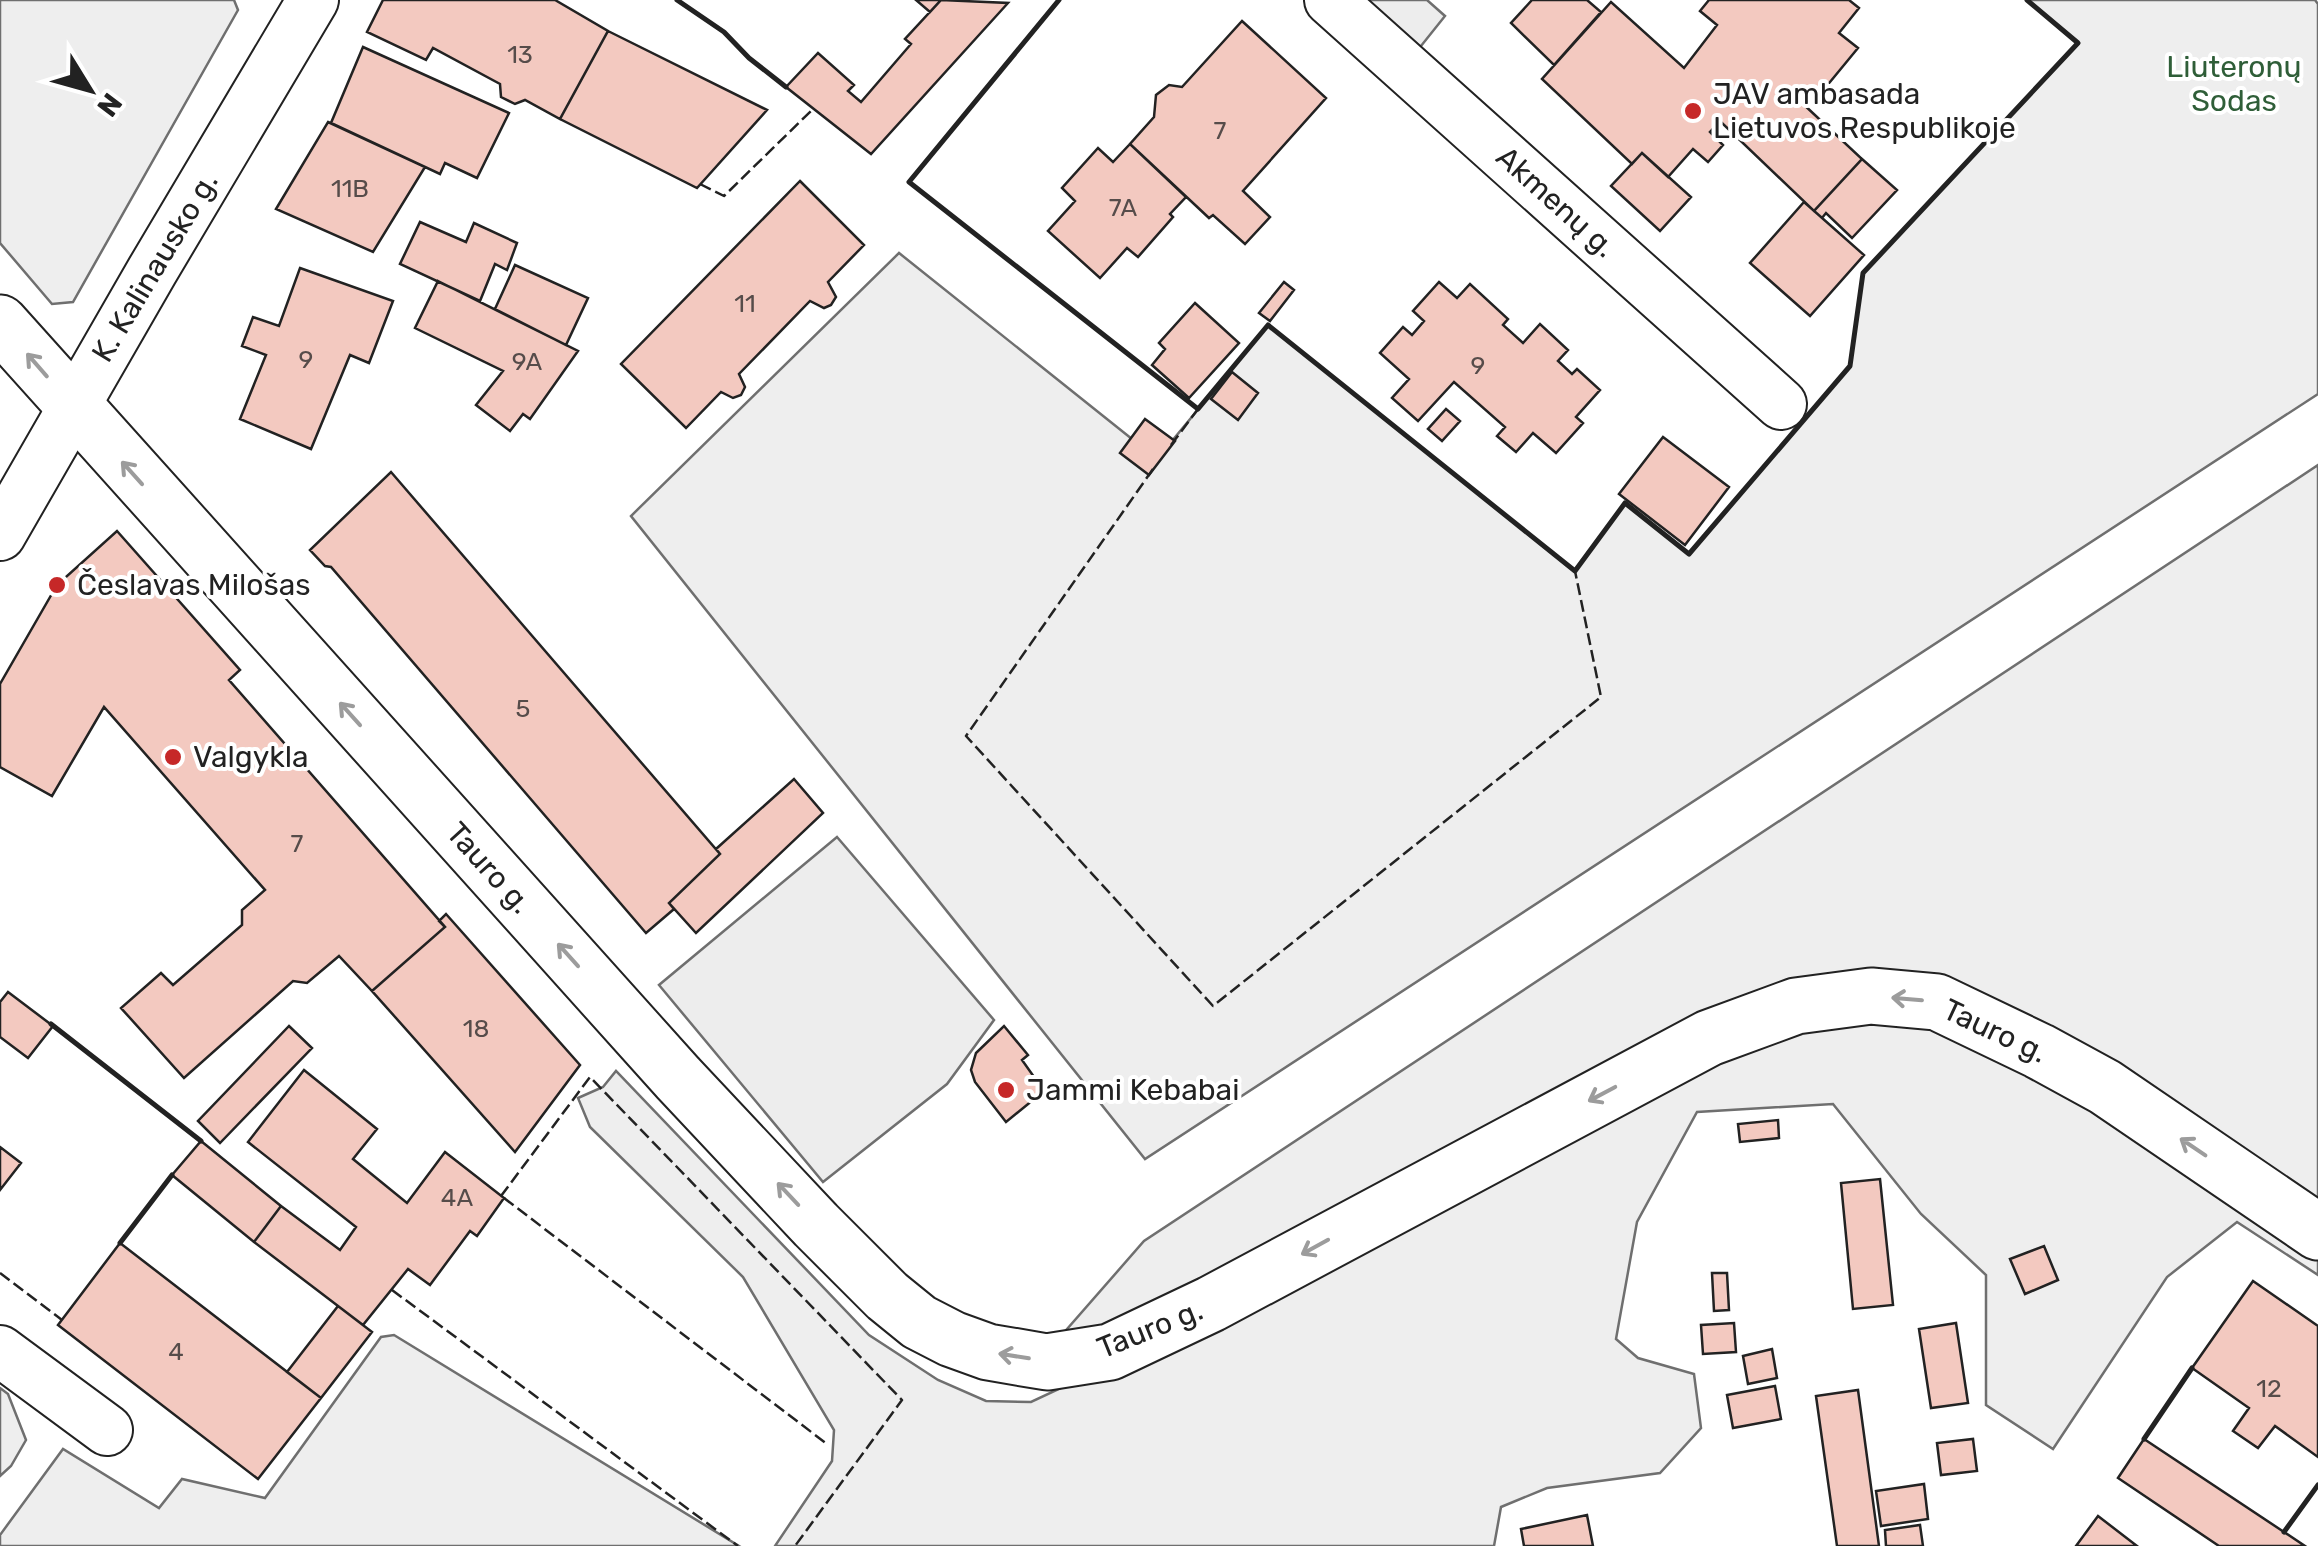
<svg xmlns="http://www.w3.org/2000/svg" width="2318" height="1546" viewBox="0 0 2318 1546" font-family="Rubik,sans-serif">
  <style>
    .green { fill: #eee; stroke: #6f6f6f; stroke-width: 2.5 }
    .parking { fill: #ededed; stroke: #6f6f6f; stroke-width: 2.5 }
    .building { fill: #f3c9c0; stroke: #222; stroke-width: 2.5 }
    .lines { fill: none; stroke-linecap: round; stroke-linejoin: round }
    .minor-casing { stroke: #222; stroke-width: 54 }
    .major-casing { stroke: #222; stroke-width: 59 }
    .minor { stroke: #fff; stroke-width: 50 }
    .major { stroke: #fff; stroke-width: 55 }
    .fence { stroke: #222; stroke-width: 2.5; stroke-dasharray: 12 5; stroke-linecap: butt }
    .wall { stroke: #222; stroke-width: 5 }
    .oneway { stroke: #9c9c9c }
    .poi-dot { fill: #c62828; stroke: #fff; stroke-width: 4 }
    .labels { text-anchor: middle; stroke-width: 8; stroke-linejoin: round; paint-order: stroke }
    .number-label { font-size: 25px; fill: #564c4a }
    .park-label { font-size: 30px; fill: #2f5e38; stroke: #fff }
    .poi-label { font-size: 30px; fill: #222; stroke: #fff; text-anchor: start }
    .street-label { font-size: 30px; fill: #222; stroke: #fff }
  </style>
  <rect width="100%" height="100%" fill="#fff"/>
  <path class="green" d="M 0,0 L 234,0 L 238,10 L 73,302 L 52,304 L 0,243 Z
    M 2027,0 L 2315,0 L 2318,4 L 2318,394 L 1145,1159 L 631,516 L 899,253 L 1157,459 L 1268,325 L 1574,571 L 1625,503 L 1690,554 L 1850,366 L 1863,273 L 2078,44 Z
    M 2318,465 L 2318,1275 L 2237,1222 L 2167,1277 L 2053,1449 L 1986,1405 L 1986,1275 L 1921,1214 L 1833,1104 L 1697,1112 L 1637,1222 L 1616,1339 L 1638,1358 L 1694,1374 L 1701,1428 L 1660,1473 L 1547,1488 L 1501,1507 L 1494,1546 L 775,1546 L 832,1461 L 834,1430 L 743,1277 L 590,1127 L 578,1098 L 603,1087 L 616,1071 L 869,1335 L 938,1380 L 986,1401 L 1031,1402 L 1061,1388 L 1061,1336 L 1144,1241 Z
    M 394,1335 L 739,1546 L 0,1546 L 0,1535 L 63,1449 L 159,1508 L 182,1479 L 265,1498 L 381,1337 Z
    M 0,1388 L 8,1394 L 26,1440 L 11,1466 L 0,1476 Z"/>
  <path class="parking" d="M 1330,0 L 1427,0 L 1445,16 L 1405,66 Z
    M 837,837 L 994,1020 L 947,1084 L 823,1182 L 659,985 Z"/>
  <path class="building" d="M 383,0 L 555,0 L 608,31 L 560,119 L 525,100 L 515,104 L 501,97 L 500,84 L 433,48 L 426,60 L 367,32 Z
    M 916,0 L 941,0 L 930,12 Z
    M 941,0 L 1008,3 L 871,154 L 786,87 L 818,53 L 854,85 L 848,91 L 861,102 L 911,44 L 905,39 Z
    M 1532,0 L 1587,0 L 1601,12 L 1554,65 L 1511,23 Z
    M 1709,0 L 1849,0 L 1859,8 L 1839,33 L 1858,48 L 1816,99 L 1808,92 L 1801,102 L 1862,159 L 1814,211 L 1720,121 L 1710,132 L 1723,145 L 1708,162 L 1693,149 L 1668,177 L 1642,153 L 1632,164 L 1542,79 L 1611,2 L 1684,68 L 1717,25 L 1700,11 Z
    M 1242,21 L 1326,98 L 1243,191 L 1270,217 L 1245,244 L 1213,215 L 1209,218 L 1130,144 L 1154,117 L 1156,95 L 1169,85 L 1182,87 Z
    M 608,31 L 767,110 L 697,188 L 560,119 Z
    M 363,47 L 509,113 L 477,178 L 445,163 L 440,174 L 331,123 Z
    M 328,122 L 425,167 L 373,252 L 276,209 Z
    M 1130,144 L 1186,197 L 1170,214 L 1173,217 L 1138,257 L 1127,248 L 1100,278 L 1048,231 L 1075,201 L 1062,188 L 1098,148 L 1113,162 Z
    M 1642,153 L 1691,197 L 1660,231 L 1611,186 Z
    M 1862,159 L 1897,190 L 1852,238 L 1826,213 L 1822,218 L 1814,211 Z
    M 800,181 L 864,245 L 828,282 L 836,297 L 831,305 L 824,308 L 810,301 L 739,374 L 745,387 L 741,395 L 733,398 L 721,392 L 686,428 L 621,364 Z
    M 1804,202 L 1864,255 L 1810,316 L 1750,263 Z
    M 420,222 L 466,242 L 474,223 L 517,243 L 507,270 L 495,264 L 480,301 L 400,264 Z
    M 515,265 L 588,298 L 566,345 L 495,309 Z
    M 300,268 L 393,301 L 369,363 L 350,355 L 311,449 L 240,419 L 266,355 L 242,346 L 253,317 L 279,326 Z
    M 438,281 L 578,351 L 530,419 L 523,414 L 510,431 L 476,405 L 503,371 L 415,328 Z
    M 1284,282 L 1294,290 L 1270,321 L 1259,313 Z
    M 1439,282 L 1457,298 L 1470,284 L 1508,319 L 1503,325 L 1523,343 L 1540,324 L 1568,350 L 1558,361 L 1572,374 L 1577,369 L 1600,390 L 1576,417 L 1583,423 L 1556,453 L 1533,433 L 1516,452 L 1497,436 L 1505,427 L 1454,382 L 1418,421 L 1392,398 L 1409,379 L 1380,353 L 1403,327 L 1412,335 L 1424,321 L 1413,311 Z
    M 1195,303 L 1239,343 L 1189,398 L 1152,365 L 1165,349 L 1159,343 Z
    M 1232,372 L 1258,393 L 1238,420 L 1211,399 Z
    M 1446,409 L 1460,421 L 1442,441 L 1428,429 Z
    M 1145,419 L 1175,441 L 1149,475 L 1120,453 Z
    M 1663,437 L 1729,487 L 1685,545 L 1619,494 Z
    M 391,472 L 720,854 L 669,903 L 674,909 L 646,933 L 331,567 L 325,566 L 310,550 Z
    M 117,531 L 240,670 L 229,680 L 445,927 L 372,991 L 339,956 L 307,983 L 293,981 L 184,1078 L 121,1008 L 161,973 L 173,985 L 242,925 L 242,910 L 265,890 L 104,707 L 52,796 L 0,767 L 0,684 L 57,585 Z
    M 794,779 L 823,813 L 696,933 L 669,903 L 720,854 L 716,849 Z
    M 446,914 L 580,1065 L 515,1152 L 372,991 L 445,927 L 439,921 Z
    M 8,992 L 53,1026 L 28,1058 L 0,1037 L 0,1002 Z
    M 289,1026 L 312,1048 L 220,1143 L 198,1121 Z
    M 1004,1026 L 1028,1055 L 1022,1060 L 1044,1091 L 1006,1122 L 975,1082 L 971,1070 L 976,1053 Z
    M 304,1070 L 377,1129 L 353,1159 L 407,1203 L 445,1152 L 504,1198 L 477,1236 L 470,1231 L 430,1285 L 408,1269 L 363,1325 L 254,1242 L 281,1206 L 340,1250 L 356,1227 L 248,1142 Z
    M 1778,1120 L 1779,1138 L 1740,1142 L 1738,1124 Z
    M 201,1141 L 281,1206 L 254,1242 L 172,1175 Z
    M 0,1147 L 21,1163 L 0,1190 Z
    M 1880,1179 L 1893,1305 L 1853,1309 L 1841,1183 Z
    M 120,1243 L 321,1398 L 258,1479 L 58,1325 Z
    M 2044,1246 L 2058,1280 L 2025,1294 L 2010,1259 Z
    M 1712,1273 L 1727,1273 L 1729,1310 L 1714,1311 Z
    M 2253,1281 L 2318,1326 L 2318,1457 L 2275,1426 L 2258,1448 L 2233,1431 L 2249,1408 L 2192,1368 Z
    M 338,1306 L 372,1332 L 321,1398 L 287,1372 Z
    M 1734,1323 L 1736,1352 L 1703,1354 L 1701,1325 Z
    M 1956,1323 L 1968,1403 L 1931,1408 L 1919,1329 Z
    M 1772,1349 L 1777,1378 L 1748,1384 L 1743,1356 Z
    M 1775,1386 L 1781,1419 L 1733,1428 L 1727,1395 Z
    M 1858,1390 L 1879,1546 L 1837,1546 L 1816,1396 Z
    M 1973,1439 L 1977,1471 L 1941,1475 L 1937,1443 Z
    M 2144,1439 L 2284,1532 L 2305,1546 L 2219,1546 L 2118,1478 Z
    M 1924,1484 L 1928,1519 L 1881,1526 L 1876,1491 Z
    M 1587,1515 L 1593,1546 L 1524,1546 L 1521,1529 Z
    M 2098,1516 L 2137,1546 L 2076,1546 Z
    M 1920,1525 L 1923,1546 L 1886,1546 L 1885,1530 Z"/>
  <g class="lines">
    <g class="minor-casing">
      <path id="minor" d="M 1330,0 L 1781,404
        M 0,535 L 152,271 L 313,0
        M 0,1351 L 107,1430"/>
    </g>
    <g class="major-casing">
      <path id="major" d="M 0,323 L 678,1078 L 816,1225 L 887,1296 L 919,1322 L 952,1339 L 988,1352 L 1047,1362 L 1110,1352 L 1211,1304 L 1709,1038 L 1796,1006 L 1871,996 L 1937,1002 L 2039,1051 L 2105,1087 L 2318,1232"/>
    </g>
    <use href="#minor" class="minor"/>
    <use href="#major" class="major"/>
    <path class="fence" d="M 700,184 L 724,196 L 814,108
      M 1171,445 L 1198,409
      M 1153,469 L 966,736 L 1213,1006 L 1601,697 L 1575,571
      M 501,1196 L 590,1077 L 902,1400 L 795,1546
      M 504,1198 L 827,1444
      M 0,1273 L 62,1320
      M 392,1290 L 738,1546"/>
    <path class="wall" d="M 677,0 L 724,32 L 749,58 L 786,87
      M 1059,0 L 909,182 L 1198,409 L 1268,325 L 1575,571 L 1625,503 L 1689,554 L 1850,366 L 1863,273 L 2078,43 L 2027,0
      M 51,1024 L 201,1141
      M 120,1243 L 172,1175
      M 2144,1439 L 2192,1368
      M 2284,1532 L 2318,1485"/>
  </g>
  <defs><path id="oneway-shaft" d="M-6 0H5M1.5-3L5.5 0L1.5 3" fill="none" stroke-width="1.6" stroke-linecap="round" stroke-linejoin="round" transform="scale(2.5)"/></defs>
  <g class="oneway">
    <use href="#oneway-shaft" transform="translate(37 365) rotate(-131)"/>
    <use href="#oneway-shaft" transform="translate(132 473) rotate(-132)"/>
    <use href="#oneway-shaft" transform="translate(350 714) rotate(-132)"/>
    <use href="#oneway-shaft" transform="translate(568 955) rotate(-132)"/>
    <use href="#oneway-shaft" transform="translate(1907 999) rotate(-175)"/>
    <use href="#oneway-shaft" transform="translate(1602 1094) rotate(152)"/>
    <use href="#oneway-shaft" transform="translate(2193 1147) rotate(-146)"/>
    <use href="#oneway-shaft" transform="translate(788 1194) rotate(-133)"/>
    <use href="#oneway-shaft" transform="translate(1315 1247) rotate(151)"/>
    <use href="#oneway-shaft" transform="translate(1014 1356) rotate(-171)"/>
  </g>
  <g class="poi-dot">
    <circle cx="1693" cy="111" r="10"/>
    <circle cx="57" cy="585" r="10"/>
    <circle cx="173" cy="757" r="10"/>
    <circle cx="1006" cy="1090" r="10"/>
  </g>
  <g class="labels">
    <g class="number-label">
      <text x="520" y="63">13</text>
      <text x="1220" y="139">7</text>
      <text x="350" y="197">11B</text>
      <text x="1123" y="216">7A</text>
      <text x="745" y="312">11</text>
      <text x="306" y="368">9</text>
      <text x="527" y="370">9A</text>
      <text x="1478" y="374">9</text>
      <text x="523" y="717">5</text>
      <text x="297" y="852">7</text>
      <text x="476" y="1037">18</text>
      <text x="457" y="1206">4A</text>
      <text x="176" y="1360">4</text>
      <text x="2269" y="1397">12</text>
    </g>
    <g class="park-label">
      <text x="2234" y="77">Liuteronų<tspan x="2234" dy="34">Sodas</tspan></text>
    </g>
    <g class="poi-label">
      <text x="1713" y="104">JAV ambasada<tspan x="1713" dy="34">Lietuvos Respublikoje</tspan></text>
      <text x="77" y="595">Česlavas Milošas</text>
      <text x="193" y="767">Valgykla</text>
      <text x="1026" y="1100">Jammi Kebabai</text>
    </g>
    <g class="street-label">
      <text transform="translate(1556 202) rotate(42)" y="10">Akmenų g.</text>
      <text transform="translate(155 267) rotate(-59)" y="10">K. Kalinausko g.</text>
      <text transform="translate(489 868) rotate(48)" y="10">Tauro g.</text>
      <text transform="translate(1995 1031) rotate(25)" y="10">Tauro g.</text>
      <text transform="translate(1150 1329) rotate(-22)" y="10">Tauro g.</text>
    </g>
  </g>
  <g transform="translate(90 90) rotate(127)" stroke="#ffffff" stroke-width="8" paint-order="stroke">
  <path d="M0-8L18 38L0 25L-18 38Z" fill="#222222"/>
  <text y="-15" font-size="28" font-weight="bold" text-anchor="middle" fill="#222222">N</text>
  </g>
</svg>
